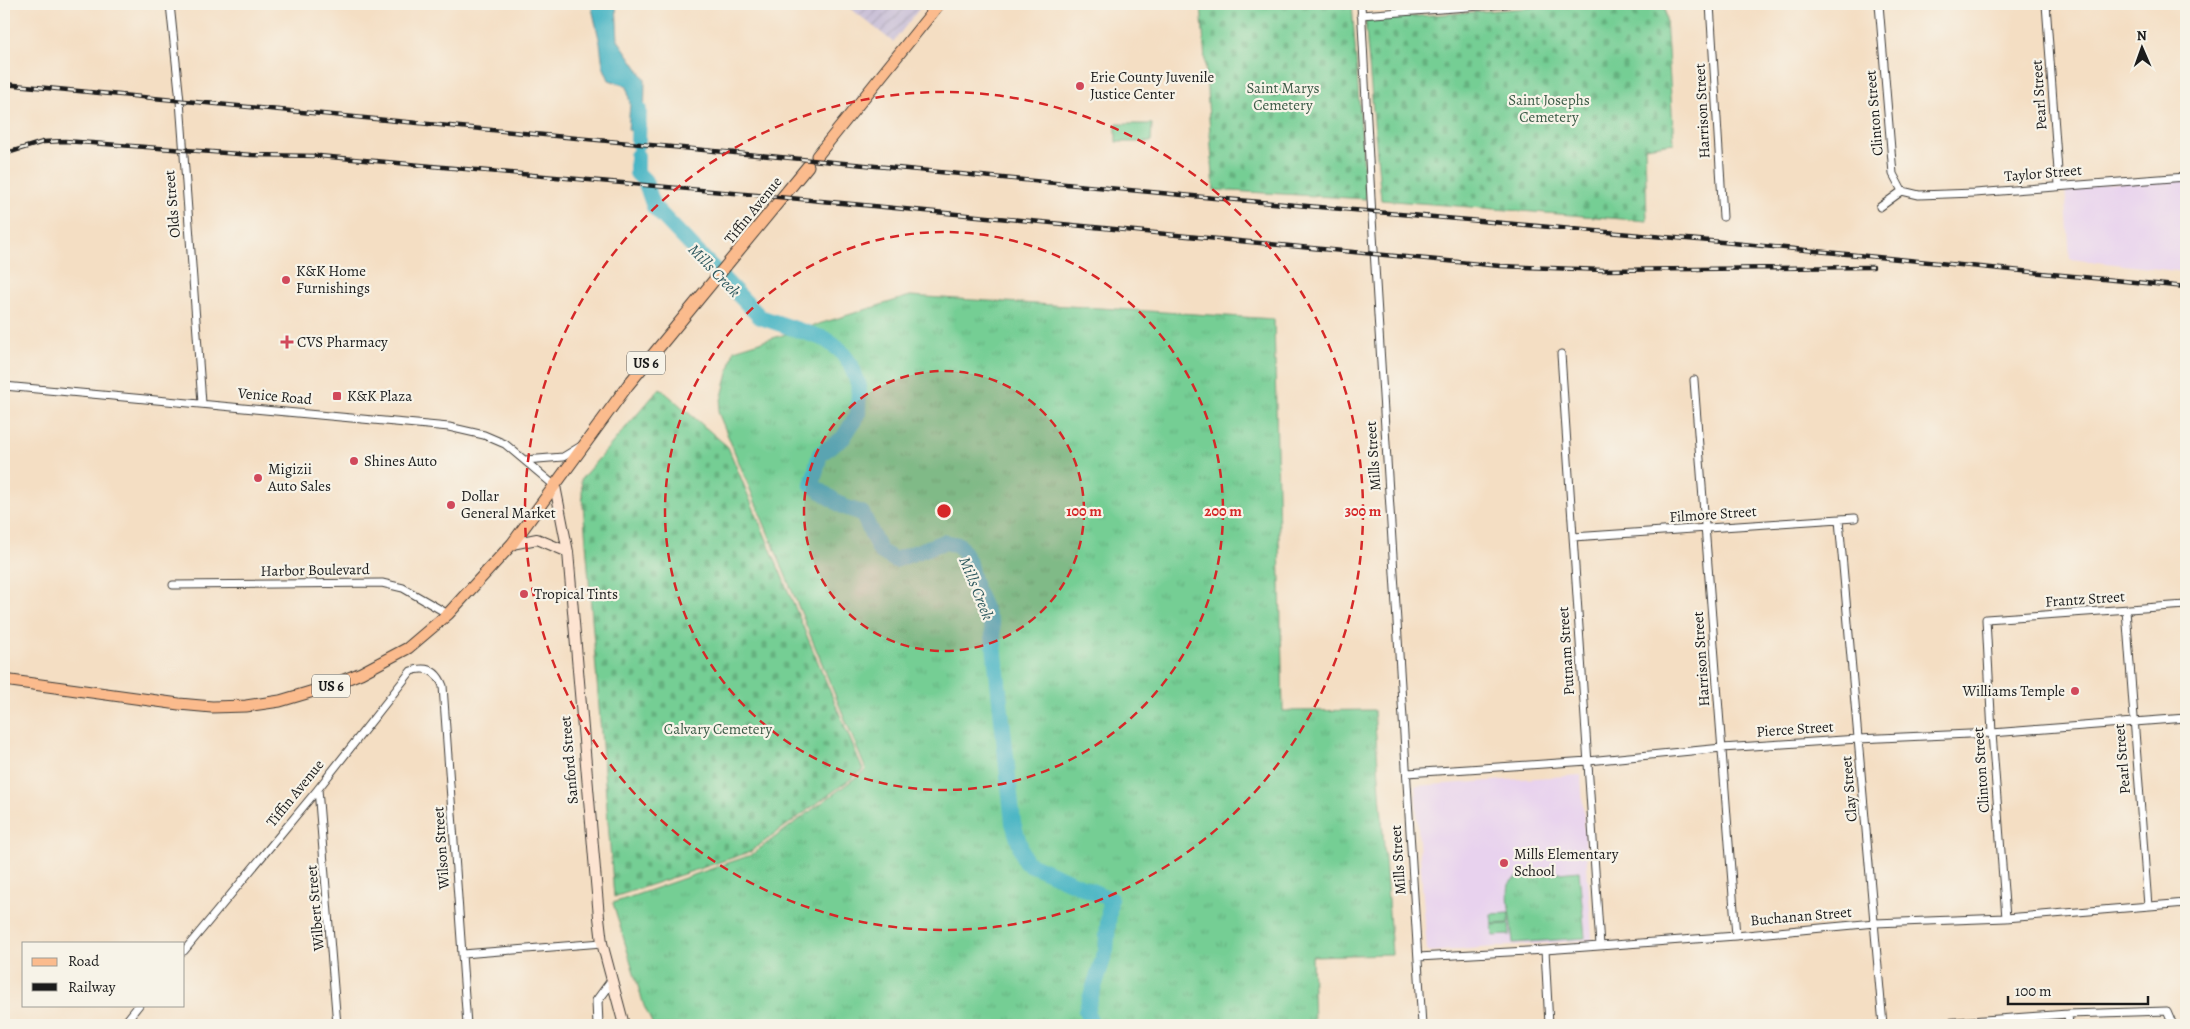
<svg xmlns="http://www.w3.org/2000/svg" width="2190" height="1029" viewBox="0 0 2190 1029" font-family="Alegreya,serif">
  <style>
    .built { fill: #e8d2ee }
    .industrial { fill: url(#industrial-furrows) }
    .grass { fill: url(#grass-tufts); stroke: #487558 }
    .cemetery { fill: url(#cemetery-stones); stroke: #487558 }
    .pitch { fill: #75ce94; stroke: #487558 }
    .water { fill: #48b5c4; stroke: #326870 }
    .lines { fill: none; stroke-linecap: round; stroke-linejoin: round }
    .river { stroke: #48b5c4; stroke-width: 16 }
    .minor-casing { stroke: #3c3935; stroke-width: 9 }
    .tertiary-casing { stroke: #3c3935; stroke-width: 11 }
    .secondary-casing { stroke: #3c3935; stroke-width: 12 }
    .primary-casing { stroke: #3c3935; stroke-width: 13 }
    .minor { stroke: #fff; stroke-width: 7 }
    .tertiary { stroke: #fff; stroke-width: 9 }
    .secondary { stroke: #fde4d1; stroke-width: 10 }
    .primary { stroke: #fbbb8d; stroke-width: 11 }
    .rail-casing { stroke: #1c1c1c; stroke-width: 4.5 }
    .rail { stroke: #f7f3e8; stroke-width: 2.5; stroke-dasharray: 8; stroke-linecap: butt }
    .ring { fill: none; stroke: #d62828; stroke-width: 2.5; stroke-dasharray: 9 6 }
    .poi-dot { fill: #d1495b; stroke: #f7f3e8; stroke-width: 2 }
    .labels { text-anchor: middle; stroke-width: 4.5; stroke-linejoin: round; paint-order: stroke }
    .shield { fill: #f7f3e8; stroke: #5e5c59; stroke-width: 1 }
    .shield-label { font-size: 14px; font-weight: bold; fill: #1c1c1c }
    .poi-label { font-size: 15px; fill: #1c1c1c; stroke: #f7f3e8; text-anchor: start }
    .park-label { font-size: 15px; fill: #3b5a46; stroke: #f7f3e8 }
    .street-label { font-size: 15px; fill: #1c1c1c; stroke: #f7f3e8 }
    .water-label { font-size: 16px; font-style: italic; fill: #2e595f; stroke: #f7f3e8 }
    .centre { fill: #d62828; stroke: #f7f3e8; stroke-width: 2.5 }
    .ring-label { font-size: 15px; text-anchor: middle; font-weight: bold; fill: #d62828; stroke: #f7f3e8; stroke-width: 4.5; stroke-linejoin: round; paint-order: stroke }
  </style>
  <defs>
    <pattern id="industrial-furrows" width="10" height="10" patternUnits="userSpaceOnUse" patternTransform="scale(1.25)"><rect width="10" height="10" fill="#c9bfd7"/><path d="M-1 1l2-2M0 10L10 0M9 11l2-2" fill="none" stroke="#aca4b8"/></pattern>
    <pattern id="grass-tufts" width="24" height="20" patternUnits="userSpaceOnUse" patternTransform="scale(1.25)"><rect width="24" height="20" fill="#75ce94"/><path d="M3 7l-1-3M5 7V3M7 7l1-3M15 17l-1-3M17 17v-4M19 17l1-3" fill="none" stroke="#65b07f"/></pattern>
    <pattern id="cemetery-stones" width="16" height="16" patternUnits="userSpaceOnUse" patternTransform="scale(1.25)"><rect width="16" height="16" fill="#75ce94"/><path d="M2 7V4a2 2 0 0 1 4 0v3zM10 15v-3a2 2 0 0 1 4 0v3z" fill="#65b07f"/></pattern>
  </defs>
  <rect width="100%" height="100%" fill="#f7f3e8"/>
  <filter id="ink" filterUnits="userSpaceOnUse"><feTurbulence type="fractalNoise" baseFrequency=".02" numOctaves="2"/><feDisplacementMap in="SourceGraphic" scale="10" xChannelSelector="R" yChannelSelector="G"/><feConvolveMatrix kernelMatrix="1 2 1 2 8 2 1 2 1" color-interpolation-filters="sRGB"/></filter>
  <filter id="wash" filterUnits="userSpaceOnUse"><feTurbulence type="fractalNoise" baseFrequency=".0096" numOctaves="4" result="noise"/><feDisplacementMap in="SourceGraphic" scale="20" xChannelSelector="R" yChannelSelector="G"/><feGaussianBlur stdDeviation="1.12" result="paint"/><feColorMatrix in="noise" values="0 0 0 0 0 0 0 0 0 0 0 0 0 0 0 0 0 1.4 0 .05"/><feComposite in="paint" operator="in"/></filter>
  <g filter="url(#wash)">
    <rect width="100%" height="100%" fill="#f4dec3"/>
    <path class="built" d="M 2186,177 L 2186,272 L 2070,259 L 2065,187 Z
      M 1581,775 L 1592,940 L 1427,952 L 1415,786 Z"/>
    <path class="industrial" d="M 845,4 L 923,4 L 893,42 Z"/>
    <path class="grass" d="M 910,296 L 1274,319 L 1283,711 L 1374,710 L 1392,954 L 1312,956 L 1314,1025 L 653,1025 L 644,1006 L 613,903 L 751,855 L 866,770 L 718,412 L 734,350 Z
      M 1579,871 L 1585,938 L 1513,943 C 1512,930 1506,895 1509,885 C 1510,881 1514,879 1518,877 Z"/>
    <path class="cemetery" d="M 1201,4 L 1352,4 L 1366,199 L 1214,190 Z
      M 1580,4 L 1665,4 L 1674,143 L 1645,147 L 1647,221 L 1381,200 L 1365,20 Z
      M 660,388 L 728,447 L 863,770 L 750,852 L 614,897 L 581,479 Z"/>
    <path class="pitch" d="M 1116,124 L 1152,124 L 1151,142 L 1116,142 Z
      M 1509,913 L 1509,923 L 1492,924 L 1491,914 Z
      M 1509,924 L 1510,935 L 1493,936 L 1492,925 Z"/>
    <path class="water" d="M 593,4 L 616,4 L 618,40 L 645,79 L 644,132 L 628,130 L 630,104 L 627,86 L 609,80 L 603,66 L 600,43 L 592,8 Z"/>
    <g class="lines">
      <path class="river" d="M 638,143 L 639,110
        M 637,156 L 637,173 L 645,181 L 654,207 L 760,317 L 825,339 L 840,350 L 851,365 L 859,386 L 858,414 L 843,438 L 820,454 L 812,485 L 844,507 L 862,513 L 880,551 L 895,560 L 944,542 L 959,545 L 968,560 L 975,588 L 992,626 L 1013,823 L 1025,862 L 1110,899 L 1106,950 L 1086,1011 L 1092,1025"/>
    </g>
  </g>
  <g filter="url(#ink)">
    <g class="lines">
      <g class="minor-casing">
        <path id="minor" d="M 170,4 L 180,101 L 202,403
          M 1361,4 L 1372,218 L 1422,1025
          M 1710,4 L 1723,217
          M 1879,4 L 1893,174 L 1902,191
          M 2046,4 L 2059,185
          M 1361,15 L 1507,4
          M 1902,191 L 1919,195 L 1975,193 L 2186,177
          M 1880,207 L 1902,191
          M 1561,354 L 1600,946
          M 1694,380 L 1736,936
          M 4,386 L 449,427 L 484,435 L 505,444 L 555,486
          M 525,460 L 563,457 L 581,446
          M 1839,520 L 1883,1025
          M 1573,537 L 1855,518
          M 173,585 L 382,583 L 403,588 L 448,614
          M 2126,610 L 2148,906
          M 1407,773 L 1588,761 L 1722,748 L 1858,739 L 1992,733 L 2186,718
          M 318,789 L 337,1025
          M 2006,918 L 1992,733 L 1986,619 L 2186,605
          M 1545,950 L 1549,1025
          M 184,951 L 318,789 L 411,671 C 426,666 437,670 443,686 L 467,1025
          M 463,954 L 602,943
          M 1418,957 L 1545,950 L 1736,936 L 1875,923 L 2006,918 L 2186,903
          M 2068,1014 L 2069,1025
          M 123,1025 L 139,1005
          M 1914,1025 L 2068,1014 L 2167,1011 L 2173,1025"/>
      </g>
      <g class="tertiary-casing">
        <path id="tertiary" d="M 598,1025 L 597,1001 L 611,982"/>
      </g>
      <g class="secondary-casing">
        <path id="secondary" d="M 555,486 L 568,552 L 599,917 L 602,943 L 624,1025
          M 512,544 L 537,539 L 568,552"/>
      </g>
      <g class="primary-casing">
        <path id="primary" d="M 817,156 L 939,4
          M 4,680 L 179,704 L 212,707 L 246,706 L 280,701 L 327,687 L 361,673 L 408,648 L 448,614 L 512,544 L 628,385 L 808,166"/>
      </g>
      <use href="#minor" class="minor"/>
      <use href="#tertiary" class="tertiary"/>
      <use href="#secondary" class="secondary"/>
      <use href="#primary" class="primary"/>
      <g class="rail-casing">
        <path id="rail" d="M 4,84 L 1214,198 L 1733,243 L 2186,287
          M 4,154 L 43,142 L 65,141 L 252,155 L 319,156 L 800,199 L 1500,266 L 1603,270 L 1873,267"/>
      </g>
      <use href="#rail" class="rail"/>
    </g>
  </g>
  <circle cx="944" cy="511" r="140" fill="#d62828" fill-opacity=".12"/>
  <g class="ring">
    <circle cx="944" cy="511" r="140"/>
    <circle cx="944" cy="511" r="279"/>
    <circle cx="944" cy="511" r="419"/>
  </g>
  <g class="poi-dot">
    <circle cx="1080" cy="86" r="5"/>
    <circle cx="286" cy="280" r="5"/>
    <path d="M284.5 334.5h5v5h5v5h-5v5h-5v-5h-5v-5h5z"/>
    <rect x="332" y="391" width="10" height="10" rx="2.5"/>
    <circle cx="354" cy="461" r="5"/>
    <circle cx="258" cy="478" r="5"/>
    <circle cx="451" cy="505" r="5"/>
    <circle cx="524" cy="594" r="5"/>
    <circle cx="2075" cy="691" r="5"/>
    <circle cx="1504" cy="863" r="5"/>
  </g>
  <g class="labels">
    <g class="shield">
      <rect x="627" y="351.5" width="38" height="23" rx="4"/>
      <rect x="312" y="674.5" width="38" height="23" rx="4"/>
    </g>
    <g class="shield-label">
      <text x="646" y="368">US 6</text>
      <text x="331" y="691">US 6</text>
    </g>
    <g class="poi-label">
      <text x="1090" y="82">Erie County Juvenile<tspan x="1090" dy="17">Justice Center</tspan></text>
      <text x="296" y="276">K&amp;K Home<tspan x="296" dy="17">Furnishings</tspan></text>
      <text x="297" y="347">CVS Pharmacy</text>
      <text x="347" y="401">K&amp;K Plaza</text>
      <text x="364" y="466">Shines Auto</text>
      <text x="268" y="474">Migizii<tspan x="268" dy="17">Auto Sales</tspan></text>
      <text x="461" y="501">Dollar<tspan x="461" dy="17">General Market</tspan></text>
      <text x="534" y="599">Tropical Tints</text>
      <text x="2065" y="696" text-anchor="end">Williams Temple</text>
      <text x="1514" y="859">Mills Elementary<tspan x="1514" dy="17">School</tspan></text>
    </g>
    <g class="park-label">
      <text x="1283" y="93">Saint Marys<tspan x="1283" dy="17">Cemetery</tspan></text>
      <text x="1549" y="105">Saint Josephs<tspan x="1549" dy="17">Cemetery</tspan></text>
      <text x="718" y="734">Calvary Cemetery</text>
    </g>
    <g class="street-label">
      <text transform="translate(2039 95) rotate(-94)" y="5">Pearl Street</text>
      <text transform="translate(1702 111) rotate(-93)" y="5">Harrison Street</text>
      <text transform="translate(1874 113) rotate(-95)" y="5">Clinton Street</text>
      <text transform="translate(2043 173) rotate(-5)" y="5">Taylor Street</text>
      <text transform="translate(172 204) rotate(-95)" y="5">Olds Street</text>
      <text transform="translate(753 210) rotate(-51)" y="5">Tiffin Avenue</text>
      <text transform="translate(275 396) rotate(5)" y="5">Venice Road</text>
      <text transform="translate(1373 456) rotate(-94)" y="5">Mills Street</text>
      <text transform="translate(1713 514) rotate(-4)" y="5">Filmore Street</text>
      <text transform="translate(315 570) rotate(-1)" y="5">Harbor Boulevard</text>
      <text transform="translate(2085 599) rotate(-4)" y="5">Frantz Street</text>
      <text transform="translate(1566 651) rotate(-94)" y="5">Putnam Street</text>
      <text transform="translate(1701 659) rotate(-94)" y="5">Harrison Street</text>
      <text transform="translate(1795 729) rotate(-4)" y="5">Pierce Street</text>
      <text transform="translate(2122 759) rotate(-95)" y="5">Pearl Street</text>
      <text transform="translate(569 760) rotate(-95)" y="5">Sanford Street</text>
      <text transform="translate(1981 770) rotate(-94)" y="5">Clinton Street</text>
      <text transform="translate(1849 789) rotate(-95)" y="5">Clay Street</text>
      <text transform="translate(295 793) rotate(-51)" y="5">Tiffin Avenue</text>
      <text transform="translate(441 848) rotate(-94)" y="5">Wilson Street</text>
      <text transform="translate(1398 860) rotate(-94)" y="5">Mills Street</text>
      <text transform="translate(315 908) rotate(-95)" y="5">Wilbert Street</text>
      <text transform="translate(1801 916) rotate(-5)" y="5">Buchanan Street</text>
    </g>
    <g class="water-label">
      <text transform="translate(715 270) rotate(46)" y="6">Mills Creek</text>
      <text transform="translate(977 588) rotate(68)" y="6">Mills Creek</text>
    </g>
  </g>
  <circle cx="944" cy="511" r="8" class="centre"/>
  <g class="ring-label">
    <text x="1084" y="516">100 m</text>
    <text x="1223" y="516">200 m</text>
    <text x="1363" y="516">300 m</text>
  </g>
  <rect width="2190" height="1029" fill="none" stroke="#f7f3e8" stroke-width="20"/>
  <rect x="22" y="942" width="162" height="65" fill="#f7f3e8" stroke="#9f9d96"/>
  <rect x="32" y="958" width="25" height="8" fill="#fbbb8d" stroke="#9f9d96"/>
  <text x="68" y="966" font-size="15" fill="#1c1c1c">Road</text>
  <rect x="32" y="983" width="25" height="8" fill="#1c1c1c" stroke="#9f9d96"/>
  <text x="68" y="992" font-size="15" fill="#1c1c1c">Railway</text>
  <g transform="translate(2142 48) rotate(358)" stroke="#f7f3e8" stroke-width="4" paint-order="stroke">
  <path d="M0-4L9 19L0 12L-9 19Z" fill="#1c1c1c"/>
  <text y="-8" font-size="14" font-weight="bold" text-anchor="middle" fill="#1c1c1c">N</text>
  </g>
  <path d="M2008 996v8h140v-8" fill="none" stroke="#1c1c1c" stroke-width="2.5"/>
  <text x="2015" y="996" font-size="15" fill="#1c1c1c" stroke="#f7f3e8" stroke-width="4" paint-order="stroke">100 m</text>
</svg>
